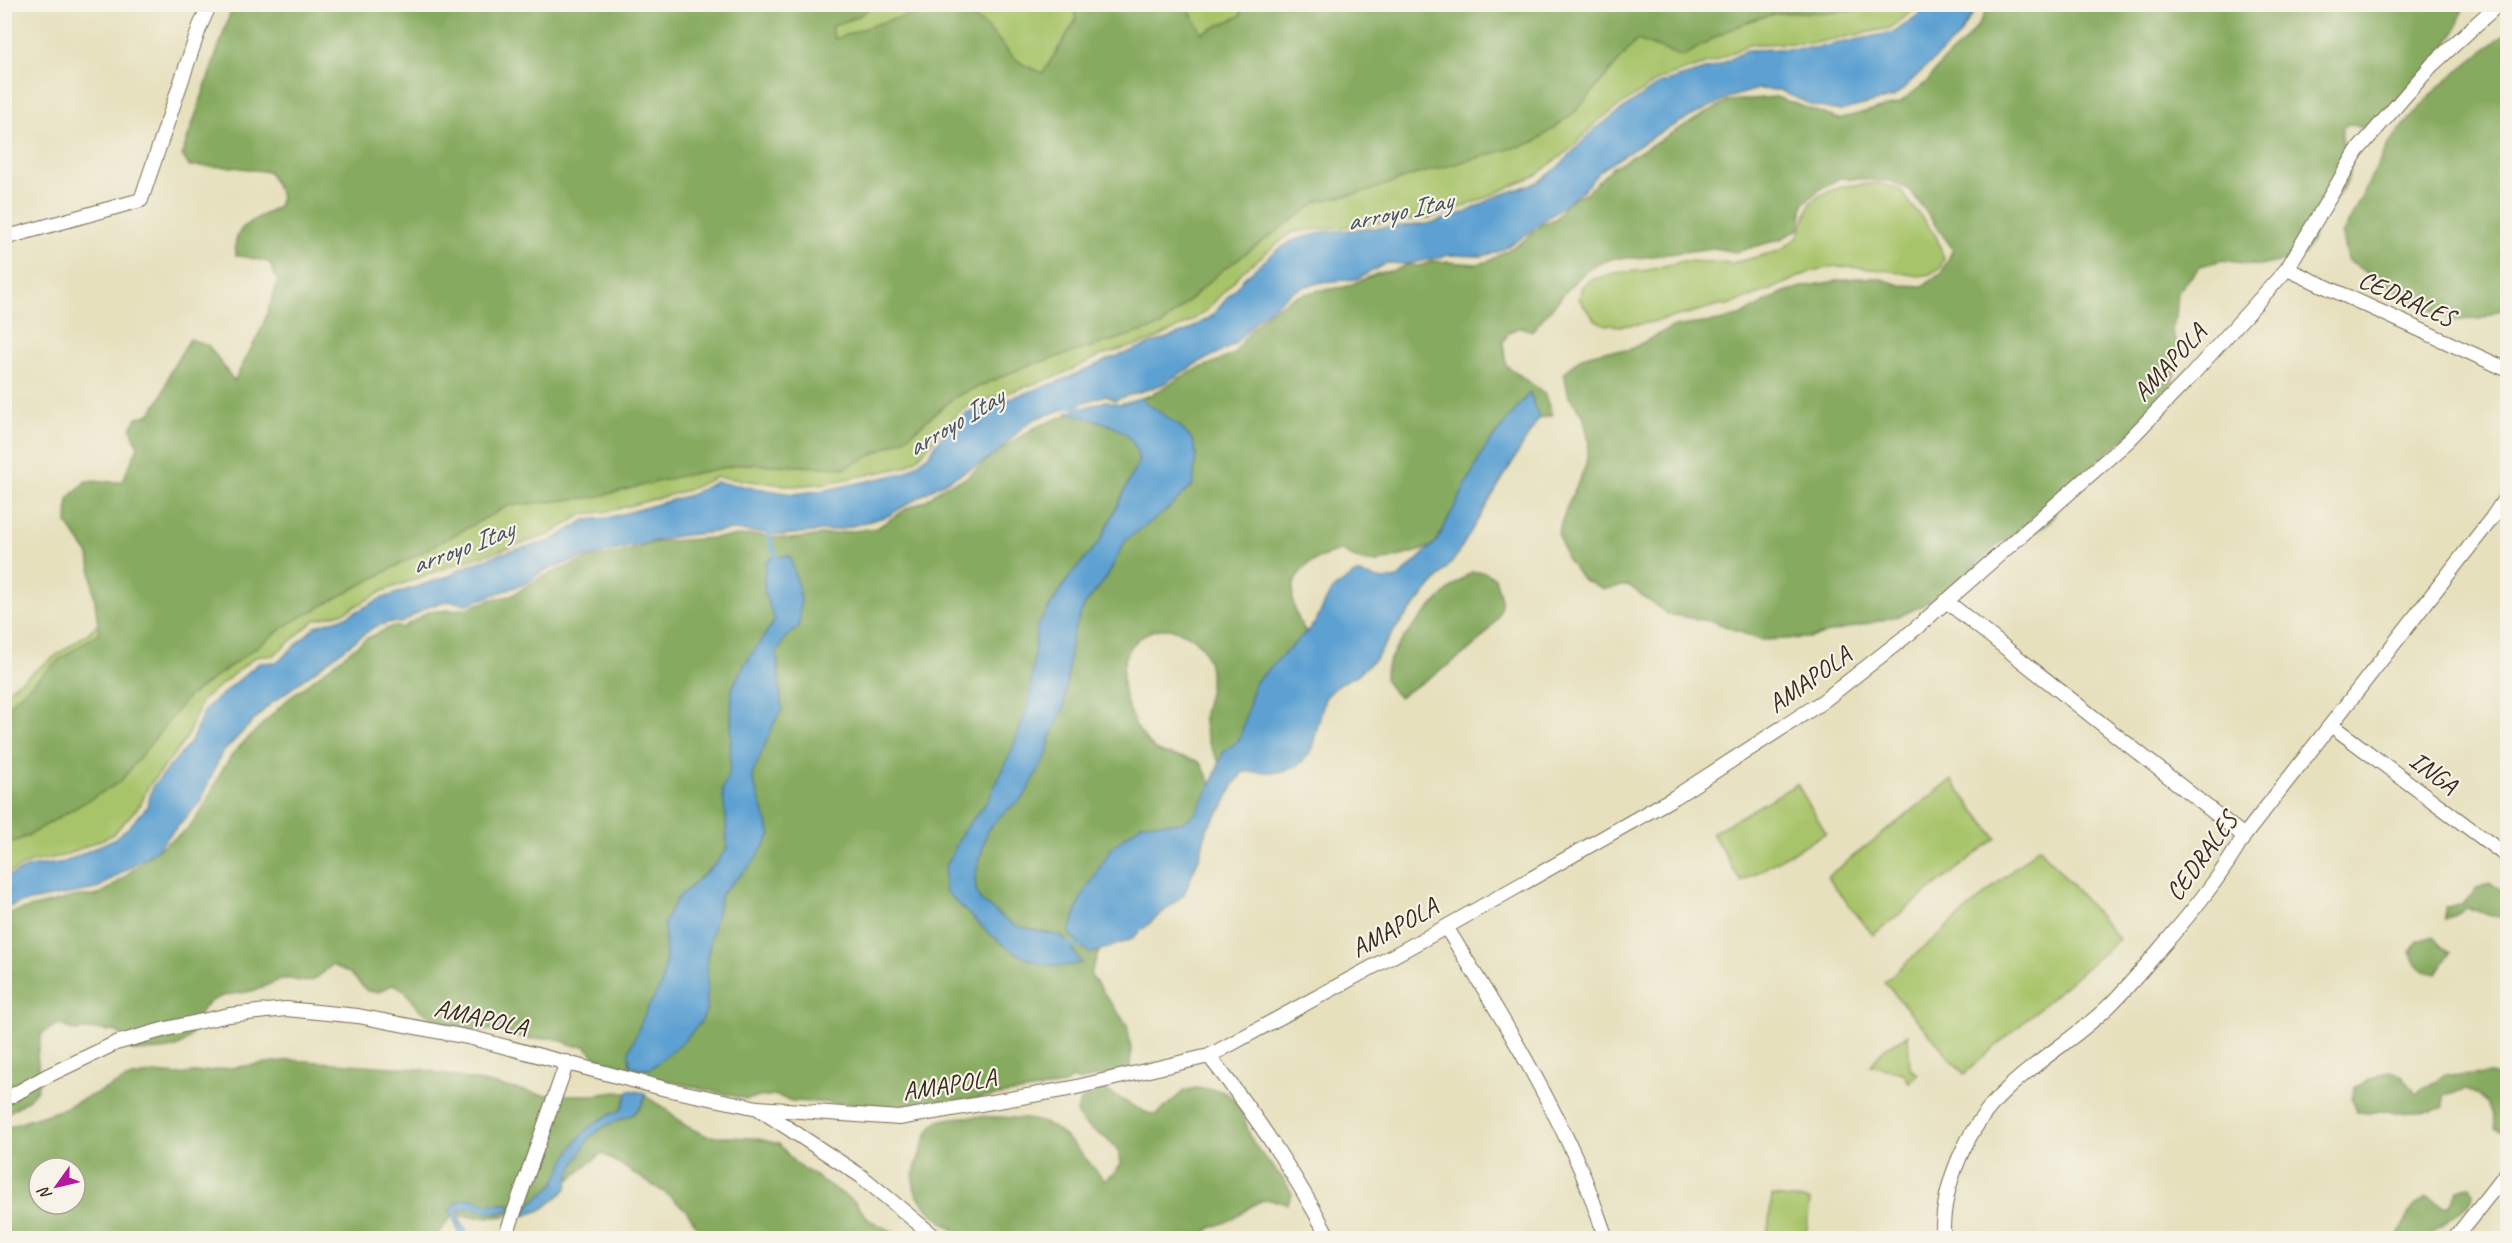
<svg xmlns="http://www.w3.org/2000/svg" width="2512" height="1243" viewBox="0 0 2512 1243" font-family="Caveat,sans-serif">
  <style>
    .green { fill: #a8c46b; stroke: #727744; stroke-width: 1.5 }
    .forest { fill: #86aa5f; stroke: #606a3e; stroke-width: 1.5; fill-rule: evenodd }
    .water { fill: #5da1d2; stroke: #4c6678; stroke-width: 1.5 }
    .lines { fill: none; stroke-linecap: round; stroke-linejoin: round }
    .stream { stroke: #5da1d2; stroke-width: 4.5 }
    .minor-casing { stroke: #776a56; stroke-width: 16 }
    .minor { stroke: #fff; stroke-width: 14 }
    .labels { text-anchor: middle; stroke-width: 4.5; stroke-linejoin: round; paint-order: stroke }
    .street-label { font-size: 26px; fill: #3b2a1e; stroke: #f7f3e8 }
    .water-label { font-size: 27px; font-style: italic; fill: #47545d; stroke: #f7f3e8 }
  </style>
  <rect width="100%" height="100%" fill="#f7f3e8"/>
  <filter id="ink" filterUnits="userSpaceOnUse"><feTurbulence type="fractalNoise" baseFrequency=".0167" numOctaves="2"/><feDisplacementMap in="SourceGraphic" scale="12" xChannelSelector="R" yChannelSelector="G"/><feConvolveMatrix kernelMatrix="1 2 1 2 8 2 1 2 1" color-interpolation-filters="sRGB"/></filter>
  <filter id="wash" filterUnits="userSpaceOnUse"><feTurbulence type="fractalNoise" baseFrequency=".008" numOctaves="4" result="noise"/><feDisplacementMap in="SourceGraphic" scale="24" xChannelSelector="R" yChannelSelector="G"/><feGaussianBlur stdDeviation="1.35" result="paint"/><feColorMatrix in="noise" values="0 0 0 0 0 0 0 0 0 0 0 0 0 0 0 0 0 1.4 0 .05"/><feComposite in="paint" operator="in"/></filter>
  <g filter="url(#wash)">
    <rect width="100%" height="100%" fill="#e6e0bd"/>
    <path class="green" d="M 667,5 L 1096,5 L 1100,128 Z
      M 1112,5 L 1921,5 L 1890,28 L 1814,43 L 1749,44 L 1717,60 L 1660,79 L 1595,123 L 1574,146 L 1535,176 L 1466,206 L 1428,218 L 1292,232 L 1242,272 L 1206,311 L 1188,323 L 1151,341 L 1102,355 L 1060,375 L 969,406 L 959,412 L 919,457 L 905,467 L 827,483 L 794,486 L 716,477 L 688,490 L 610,511 L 583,514 L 549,535 L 456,564 L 383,591 L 345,612 L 315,620 L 274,655 L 255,657 L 202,700 L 186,739 L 148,787 L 141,804 L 112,835 L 63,856 L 31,862 L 5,875 L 5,692 L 88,633 L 130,596 L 1045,221 Z
      M 1879,183 L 1900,190 L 1936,236 L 1944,258 L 1940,268 L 1930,274 L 1919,276 L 1884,270 L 1836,266 L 1812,271 L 1770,290 L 1725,306 L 1722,304 C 1697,311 1619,336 1597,321 C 1590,315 1584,306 1579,299 L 1582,286 L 1591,280 L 1614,273 L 1649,270 L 1683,261 L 1733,263 L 1779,251 L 1798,237 L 1811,202 L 1821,195 L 1843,186 Z
      M 1951,780 L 1996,838 L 1873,935 L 1827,877 Z
      M 1797,784 L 1826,833 L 1741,882 L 1712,833 Z
      M 2039,847 L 2119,939 L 1964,1074 L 1884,982 Z
      M 1908,1035 L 1910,1068 L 1918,1074 L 1909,1082 L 1903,1073 L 1871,1065 L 1885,1048 Z
      M 1772,1196 L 1810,1200 L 1806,1238 L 1767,1238 Z"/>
    <path class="forest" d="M 1243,5 L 1867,5 C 1836,20 1808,8 1776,14 C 1742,20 1711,39 1683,57 L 1637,40 L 1575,112 L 1535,142 L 1411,176 L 1366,192 L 1319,201 L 1220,272 L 1161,326 L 1024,367 L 955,397 L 906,438 L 845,468 L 743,464 L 681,476 L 596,497 L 508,506 L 290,623 L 188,697 L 120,782 L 27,836 L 5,846 L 5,708 L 59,660 L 99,633 L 89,555 L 67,524 L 68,499 L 86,481 L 122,482 L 138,447 L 131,428 L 137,418 L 150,414 L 161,398 L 171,370 L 190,339 L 209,346 L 234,381 L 262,328 L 278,282 L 269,262 L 236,255 C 231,224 255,220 278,207 L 281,196 L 269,172 L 234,167 L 189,166 L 182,155 L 233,5 L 874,5 L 859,16 L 831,27 L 835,39 C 877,23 934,0 978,20 C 996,31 1005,53 1021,63 C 1028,67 1036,70 1043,73 L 1076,20 L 1073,5 L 1186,5 L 1202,33 L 1240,16 Z
      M 1985,5 L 2467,5 L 2463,9 L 2455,32 L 2435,62 L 2370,127 L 2362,128 L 2348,124 L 2343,128 L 2342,140 L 2352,161 L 2347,182 L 2315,229 L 2312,241 L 2304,254 L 2293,259 L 2260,266 L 2223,260 L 2200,266 L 2178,292 L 2176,318 L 2171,328 L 2178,351 L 2175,363 L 2175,375 L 2161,407 L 2059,494 L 2054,517 L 2038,531 L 2014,534 L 1995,547 L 1962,578 L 1923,605 L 1902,615 L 1809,638 L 1760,640 L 1715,622 L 1667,614 L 1628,585 L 1604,589 L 1583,580 L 1566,558 L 1558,533 L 1566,509 L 1586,465 L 1589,441 L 1583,415 L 1569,397 L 1564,373 L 1582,357 L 1604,351 L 1629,350 L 1672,327 L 1719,321 L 1742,315 L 1784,292 L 1806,286 L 1855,278 L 1878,278 L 1900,285 L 1923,286 L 1942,272 L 1953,249 L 1910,190 L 1889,181 L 1840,178 L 1820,189 L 1803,204 L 1800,228 L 1781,239 L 1736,252 L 1713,248 L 1638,258 L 1614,258 L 1593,266 L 1575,281 L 1532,331 L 1520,327 L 1509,332 L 1503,342 L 1506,365 L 1544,393 L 1552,415 L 1525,423 L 1443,542 L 1420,551 L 1374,563 L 1362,561 L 1341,551 C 1289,563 1280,595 1309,637 L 1231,766 L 1219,762 C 1212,750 1204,735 1204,720 C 1203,711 1207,702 1209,693 C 1214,662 1205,635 1170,629 C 1154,627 1140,635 1131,647 C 1110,674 1132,737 1160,752 C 1168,756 1193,757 1199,762 C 1206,769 1209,781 1213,790 L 1099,952 L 1090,974 L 1127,1025 L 1131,1049 L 1130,1069 L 1079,1081 L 1073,1078 L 1064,1085 L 910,1109 L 879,1110 L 855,1104 L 792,1101 L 774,1095 L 746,1099 L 661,1079 L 644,1080 L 614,1072 L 602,1064 L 585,1046 L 576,1046 L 553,1038 L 529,1039 L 494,1030 L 476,1031 L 441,1022 L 420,1010 L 404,990 L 394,984 L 378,992 L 367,991 L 350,973 L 332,965 C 324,971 320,977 310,981 C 300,984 294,977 284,979 C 275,980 267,987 258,989 C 245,994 231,992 218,998 C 194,1007 201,1026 186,1041 C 174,1053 149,1050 133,1051 L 118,1032 L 94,1029 L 75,1031 L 58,1024 L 42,1033 L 37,1055 L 40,1079 L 36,1091 L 28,1100 L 5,1115 L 5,914 L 78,896 L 96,896 L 112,887 L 158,849 L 187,830 L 205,805 L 221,772 L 234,752 L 287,700 L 366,639 L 393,626 L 402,628 L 428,612 L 464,609 L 493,599 L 511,596 L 542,577 L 587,559 L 621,553 L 656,542 L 754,535 L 791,539 L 877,528 L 908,508 L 925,501 L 944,486 L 964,479 L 996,453 L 1034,428 L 1074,412 L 1116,406 L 1151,395 L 1188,373 L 1233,355 L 1252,328 L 1269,312 L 1294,297 L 1316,291 L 1345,287 L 1379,273 L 1396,270 L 1407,265 L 1420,266 L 1432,261 L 1477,264 L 1489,261 L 1522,242 L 1541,225 L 1557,218 L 1566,203 L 1587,192 L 1613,167 L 1727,101 L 1776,97 L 1838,119 L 1899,103 L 1928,81 L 1942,62 L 1963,43 L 1979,24 L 1985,14 Z
      M 2507,32 L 2507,307 L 2480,319 L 2452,320 L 2408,299 L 2347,260 L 2342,235 L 2389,143 L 2438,87 Z
      M 1472,572 L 1484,572 L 1495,578 C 1497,586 1502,597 1501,605 C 1497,641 1427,678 1399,697 C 1392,690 1384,684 1385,674 C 1388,646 1449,586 1472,572 Z
      M 2491,883 L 2507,894 L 2507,906 L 2500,917 C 2486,917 2479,910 2466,908 L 2456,915 L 2445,919 L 2445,907 L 2462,905 L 2478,888 Z
      M 2434,936 L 2441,946 L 2450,953 L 2437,973 C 2421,973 2415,968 2411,952 L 2417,941 Z
      M 290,1060 L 420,1069 L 544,1095 L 593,1095 L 617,1092 L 645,1096 L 666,1109 L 686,1126 L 707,1136 L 754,1138 L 779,1144 L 795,1163 L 855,1202 L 869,1220 L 906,1238 L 705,1238 L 686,1210 L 667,1194 L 602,1153 C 573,1176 541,1208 504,1216 C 488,1219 469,1216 453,1215 L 434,1238 L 5,1238 L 5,1128 L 60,1110 L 129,1078 L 153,1073 L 178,1075 ZM 39,1168 L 75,1168 L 75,1204 L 39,1204 Z
      M 2389,1071 L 2401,1074 L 2416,1094 L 2445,1074 C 2460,1078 2473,1074 2489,1074 C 2495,1075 2501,1079 2507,1077 L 2507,1132 L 2495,1128 C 2493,1109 2484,1098 2467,1089 L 2444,1095 L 2444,1107 L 2432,1111 L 2396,1113 L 2383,1110 L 2370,1113 L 2357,1112 L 2352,1100 L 2355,1087 Z
      M 1196,1088 C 1208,1089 1221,1088 1231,1097 C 1245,1108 1244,1123 1251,1138 C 1261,1160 1283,1172 1292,1194 L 1287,1204 C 1260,1194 1256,1204 1236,1217 C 1223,1226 1211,1223 1200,1238 L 965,1238 C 949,1227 931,1215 920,1199 C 910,1186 913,1174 918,1160 C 923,1148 925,1131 936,1123 C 950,1113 1028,1116 1044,1123 C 1068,1133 1087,1161 1104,1180 L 1114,1174 L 1121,1164 C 1120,1134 1088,1137 1076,1113 L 1081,1101 L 1101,1089 C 1121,1096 1135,1111 1156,1115 L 1184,1091 Z
      M 2470,1186 C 2474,1193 2474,1197 2469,1203 L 2426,1238 L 2396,1238 C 2409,1219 2403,1212 2427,1197 L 2443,1206 L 2449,1206 L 2458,1190 Z"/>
    <path class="water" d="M 1931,5 L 1978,5 L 1959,36 L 1894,97 L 1840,111 L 1814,106 L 1779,90 L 1758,89 L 1727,98 L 1659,133 L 1602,169 L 1582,191 L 1520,239 L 1498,252 L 1482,256 L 1449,255 L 1408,264 L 1387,263 L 1357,279 L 1323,282 L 1306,286 L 1292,292 L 1255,321 L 1234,345 L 1194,365 L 1163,384 L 1115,400 L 1106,395 L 1034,419 L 1022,428 L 997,453 L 983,462 L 939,485 L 888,516 L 841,529 L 784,535 L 733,530 L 677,536 L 579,559 L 543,571 L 527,583 L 467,604 L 448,601 L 429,606 L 401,623 L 391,622 L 374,627 L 269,705 L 221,754 L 200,802 L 154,852 L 96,889 L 18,903 L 5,909 L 5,878 L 29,867 L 65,862 L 114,839 L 129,827 L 147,807 L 153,786 L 191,742 L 205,709 L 259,663 L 278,662 L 316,626 L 346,617 L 380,599 L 452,575 L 458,570 L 502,553 L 552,541 L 585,520 L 608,518 L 690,495 L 716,482 L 793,494 L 826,490 L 905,473 L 929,455 L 939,440 L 966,414 L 1063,380 L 1109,359 L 1187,331 L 1211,317 L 1245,277 L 1276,251 L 1294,240 L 1325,232 L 1428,224 L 1467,212 L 1495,197 L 1538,182 L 1558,167 L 1595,129 L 1659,84 L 1718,66 L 1747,50 L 1815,48 L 1895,32 Z
      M 1530,392 L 1539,418 L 1455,558 L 1396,628 L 1376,658 L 1357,675 L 1339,684 L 1325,698 L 1311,752 L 1301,763 L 1284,772 L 1243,772 L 1234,784 L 1223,807 L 1207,828 L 1200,855 L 1184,894 L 1130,940 L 1090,954 L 1069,934 L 1080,900 L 1112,847 L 1143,823 L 1182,823 L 1197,812 L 1213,780 L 1223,753 L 1240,739 L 1255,683 L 1315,623 L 1331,591 L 1356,573 L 1383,580 L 1398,578 L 1437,541 L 1485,448 Z
      M 1140,398 L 1181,427 L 1193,441 L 1196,455 L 1193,485 L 1163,513 L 1126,540 L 1107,577 L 1084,606 L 1072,635 L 1064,708 L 1050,739 L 1047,755 L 1024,797 L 999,817 L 987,832 L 975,877 L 976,889 L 980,900 L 1013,925 L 1063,937 L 1082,963 C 1023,979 984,927 945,891 L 945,869 L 951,856 L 962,833 L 988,800 L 1013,748 L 1029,703 L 1037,626 L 1070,576 L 1100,541 L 1138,463 C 1140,427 1094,419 1067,413 L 1106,401 L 1120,404 Z
      M 790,556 L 801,598 L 799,627 L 785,638 L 777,653 L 782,710 L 773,725 L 752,776 L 771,835 L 753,863 L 721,894 L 707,957 L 707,1009 L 701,1022 L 680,1045 L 650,1069 L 630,1066 L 629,1051 L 647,1009 L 662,984 L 666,958 L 664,923 L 676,900 L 716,863 L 727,848 L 726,818 L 722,790 L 730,770 L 732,688 L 743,667 L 775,620 C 765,597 761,587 766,562 L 774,557 Z
      M 629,1090 L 646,1093 L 642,1105 L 633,1114 L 605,1126 L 589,1138 L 571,1171 L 567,1187 L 562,1193 L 541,1210 L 523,1216 C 529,1199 544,1197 554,1183 C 559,1175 563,1165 567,1157 C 580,1131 595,1120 621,1110 Z
      M 469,1198 L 488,1204 L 511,1204 L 511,1209 C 506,1211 501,1213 496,1213 C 482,1214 470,1202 457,1213 L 470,1238 L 461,1238 L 450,1210 L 458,1201 Z"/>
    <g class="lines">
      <path class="stream" d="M 1069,406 L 1087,410
        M 767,529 L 777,561
        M 1065,944 L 1080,947"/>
    </g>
  </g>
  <g filter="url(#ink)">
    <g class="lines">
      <g class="minor-casing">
        <path id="minor" d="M 4,238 L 141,200 L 200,26 L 210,4
          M 2287,269 L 2508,370
          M 1946,601 L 2244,836
          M 2331,725 L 2508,857
          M 1446,927 C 1495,1006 1544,1085 1581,1170 C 1590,1192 1598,1216 1606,1238
          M 1209,1056 C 1254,1113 1295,1173 1329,1238
          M 4,1100 L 47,1076 L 116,1043 L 166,1029 L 229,1015 L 286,1009 L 358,1016 L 472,1038 L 666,1089 L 758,1108 L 899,1118 L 1068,1089 L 1209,1056 L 1446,927 L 1675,797 L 1822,702 L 1915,629 L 2128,441 L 2189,378 L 2287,269 L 2357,151 L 2432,65 L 2494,8 L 2501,4
          M 759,1109 L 861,1176 L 936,1238
          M 505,1238 L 567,1062
          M 1943,1238 C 1941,1186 1967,1127 2005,1091 C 2038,1059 2079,1036 2111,1004 C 2128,987 2144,968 2160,949 C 2191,913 2221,877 2244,836 L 2492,518 L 2508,494
          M 2455,1238 L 2508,1171"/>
      </g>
      <use href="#minor" class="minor"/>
    </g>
  </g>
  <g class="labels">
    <g class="street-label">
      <text transform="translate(2407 298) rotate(24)" y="9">CEDRALES</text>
      <text transform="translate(2169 362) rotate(-47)" y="9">AMAPOLA</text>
      <text transform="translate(1809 679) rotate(-35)" y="9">AMAPOLA</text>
      <text transform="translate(2434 772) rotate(37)" y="9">INGA</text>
      <text transform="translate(2201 856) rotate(-54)" y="9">CEDRALES</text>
      <text transform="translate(1394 927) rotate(-29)" y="9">AMAPOLA</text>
      <text transform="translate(481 1017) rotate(13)" y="9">AMAPOLA</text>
      <text transform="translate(949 1084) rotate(-9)" y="9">AMAPOLA</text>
    </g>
    <g class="water-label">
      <text transform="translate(1399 211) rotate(-12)" y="9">arroyo Itay</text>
      <text transform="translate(955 422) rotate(-31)" y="9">arroyo Itay</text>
      <text transform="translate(462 547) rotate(-21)" y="9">arroyo Itay</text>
    </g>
  </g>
  <rect width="2512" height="1243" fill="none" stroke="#f7f3e8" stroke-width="24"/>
  <g transform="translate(57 1186) rotate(236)"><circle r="28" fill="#f7f3e8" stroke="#aca397" stroke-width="1.5"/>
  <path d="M0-4.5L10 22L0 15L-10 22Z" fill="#b5179e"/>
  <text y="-9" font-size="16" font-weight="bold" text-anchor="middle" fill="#3b2a1e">N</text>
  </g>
</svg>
